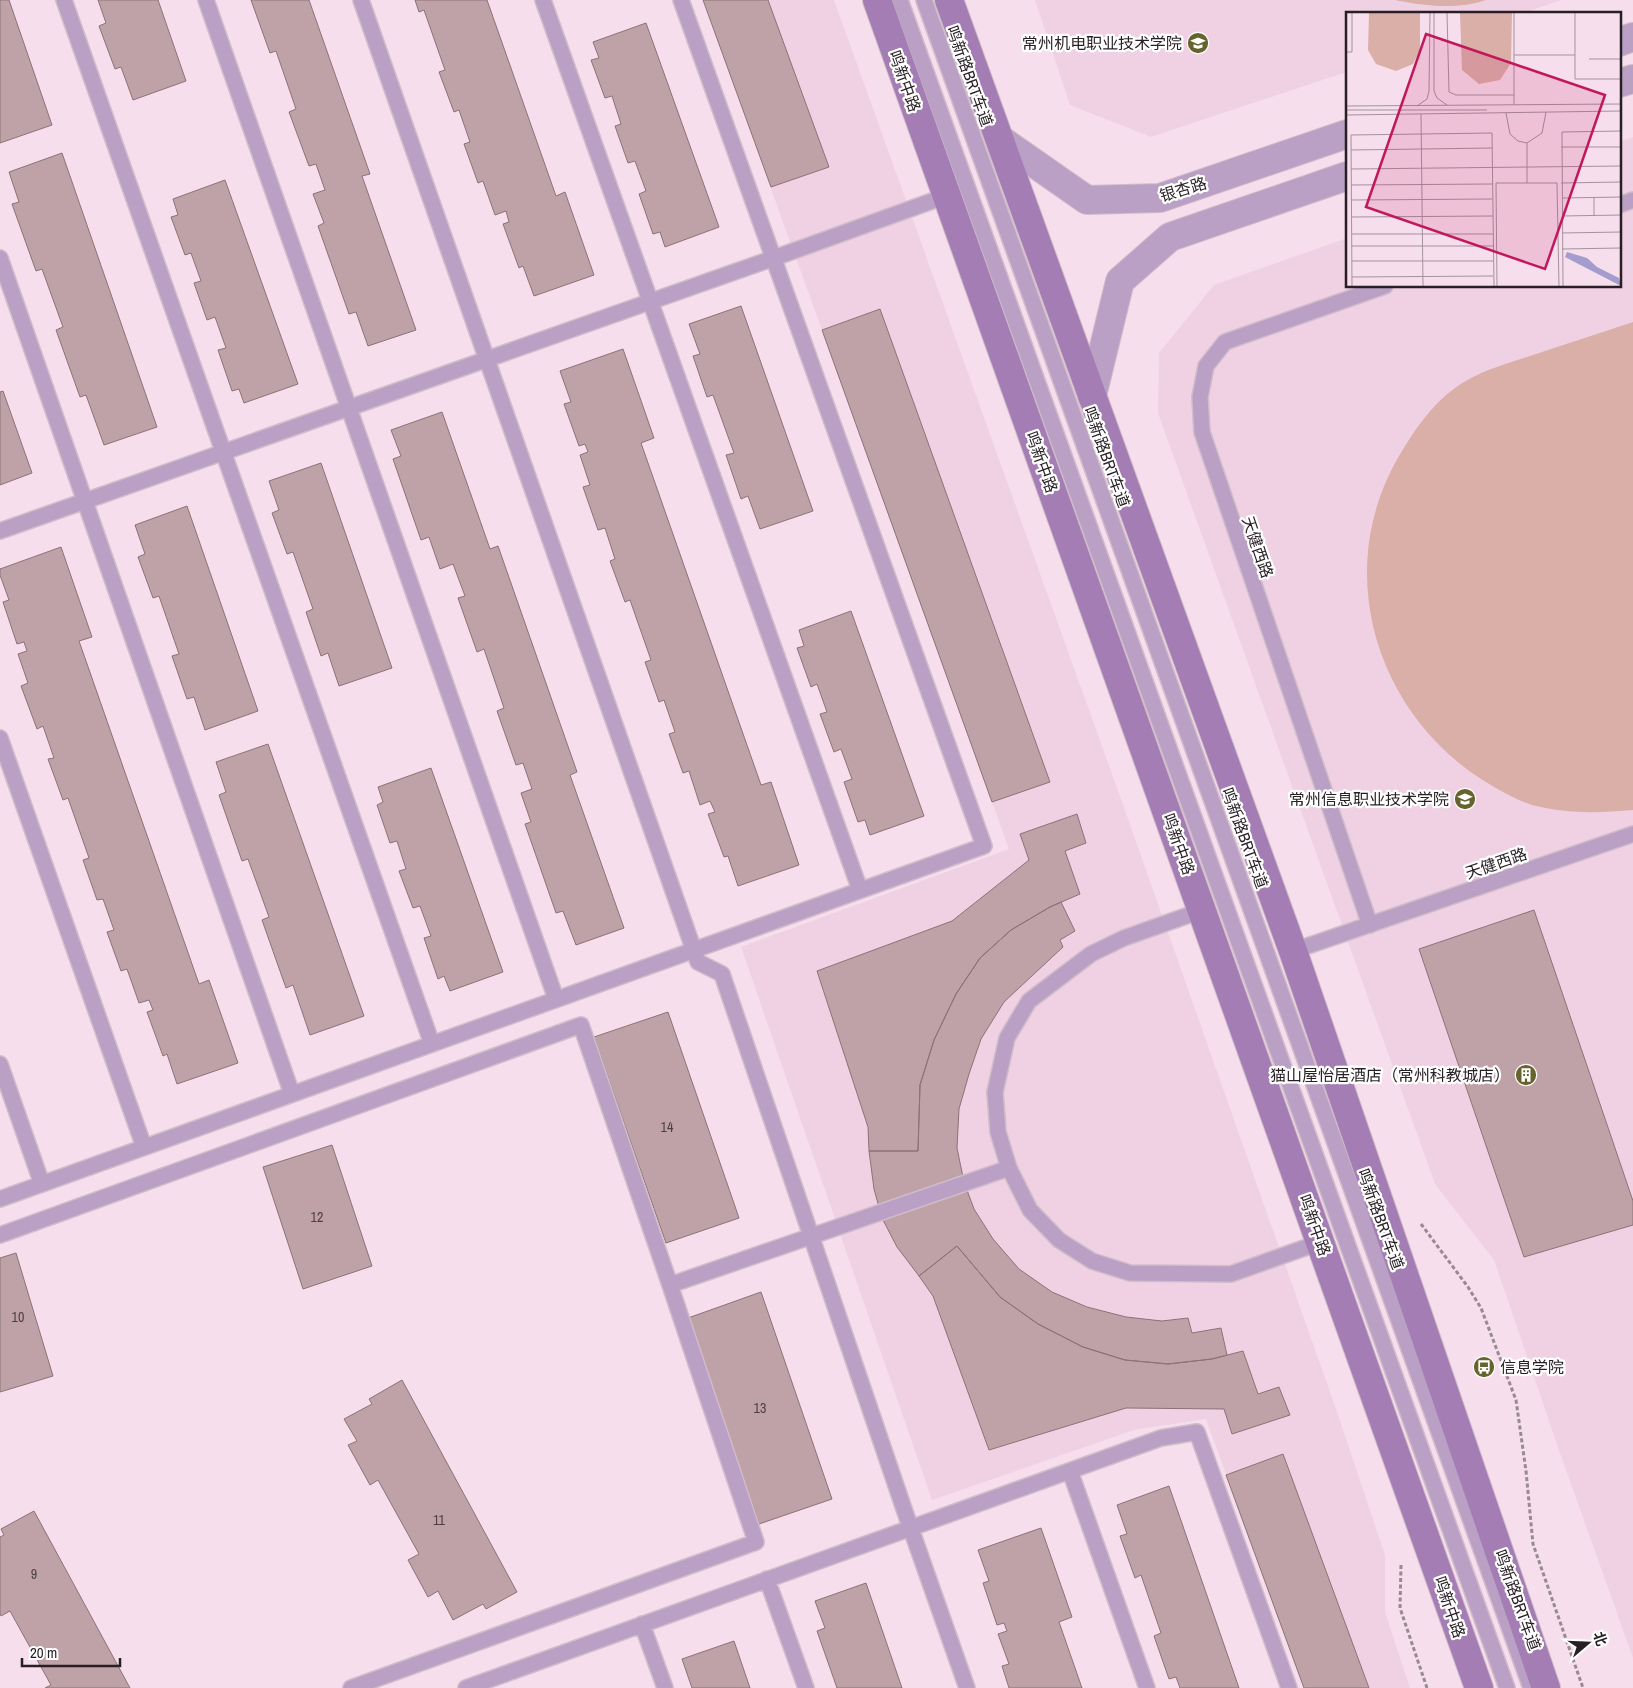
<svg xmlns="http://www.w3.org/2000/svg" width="1633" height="1688" viewBox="0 0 1633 1688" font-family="'Archivo Narrow','Noto Sans SC',sans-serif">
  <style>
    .built { fill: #f0d1e4 }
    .green { fill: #daafa8 }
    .building { fill: #bea2a7; stroke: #8c7277 }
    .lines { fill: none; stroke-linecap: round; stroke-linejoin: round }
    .service-casing { stroke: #d1bcc9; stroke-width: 18 }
    .tertiary-casing { stroke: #d1bcc9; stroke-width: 30 }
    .secondary-casing { stroke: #d1bcc9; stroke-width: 30 }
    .path { stroke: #998993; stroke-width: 3; stroke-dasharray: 4 2.5; stroke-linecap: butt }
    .service { stroke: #baa0c5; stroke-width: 15 }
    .tertiary { stroke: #baa0c5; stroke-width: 28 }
    .secondary { stroke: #a37db3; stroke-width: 28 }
    .labels { text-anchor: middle; stroke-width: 4.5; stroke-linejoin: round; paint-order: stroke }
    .number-label { font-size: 14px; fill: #4d4045 }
    .poi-label { font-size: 16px; fill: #271f24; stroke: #fff; text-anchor: end }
    .street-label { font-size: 16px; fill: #271f24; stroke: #fff }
    .inset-road { fill: none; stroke: #a3929d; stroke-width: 1 }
    .view { fill: #c2185b; fill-opacity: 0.15; stroke: #c2185b; stroke-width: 2.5 }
    .inset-edge { fill: none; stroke: #271f24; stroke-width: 2.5 }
  </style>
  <rect width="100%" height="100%" fill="#f6deed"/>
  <path class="built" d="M 703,0 L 834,0 L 1116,785 L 1336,1409 L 1385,1555 L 1385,1612 L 1410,1688 L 1304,1688 L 1206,1419 L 1134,1430 L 932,1500 L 741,947 L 1009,849 Z
    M 1035,0 L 1561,0 L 1520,14 L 1347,14 L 1347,72 L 1151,137 L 1070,105 Z
    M 1633,137 L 1633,1658 L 1560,1453 L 1494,1260 L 1435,1184 L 1158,413 L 1159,353 L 1214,285 L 1347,238 L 1347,286 L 1619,286 L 1619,142 Z"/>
  <path class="green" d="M 1395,0 L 1486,0 C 1458,10 1424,6 1395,0 Z
    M 1633,322 L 1633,810 C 1599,813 1566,814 1532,805 C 1511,798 1490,785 1472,773 C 1371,701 1335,565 1399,456 C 1413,432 1431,405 1455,388 C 1478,371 1506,364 1533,355 C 1566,344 1600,333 1633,322 Z"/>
  <path class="building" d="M 0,0 L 9,0 L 52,125 L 0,143 Z
    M 98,0 L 158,0 L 186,81 L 133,100 L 121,67 L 115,69 L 99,26 L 106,23 Z
    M 251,0 L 309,0 L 370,174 L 362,176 L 416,330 L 368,346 L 356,312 L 349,314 L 318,226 L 324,223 L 313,194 L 325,190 L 316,164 L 309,166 L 289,112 L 296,109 L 276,51 L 270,53 Z
    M 415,0 L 487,0 L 556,196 L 565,192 L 594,275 L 534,296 L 523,266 L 519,268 L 503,224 L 509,222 L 506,211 L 495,215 L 483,181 L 478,183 L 464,144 L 470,142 L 459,110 L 454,112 L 439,72 L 445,70 L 424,10 L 419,12 Z
    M 703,0 L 768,0 L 829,167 L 771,187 Z
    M 646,23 L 719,227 L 665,247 L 660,232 L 653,234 L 639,194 L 646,191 L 635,161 L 628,163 L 615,126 L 621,124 L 612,96 L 605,98 L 591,60 L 599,58 L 593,42 Z
    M 62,153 L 157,427 L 104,445 L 86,395 L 80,397 L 56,330 L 63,327 L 42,269 L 36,271 L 12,204 L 19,202 L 9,172 Z
    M 225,180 L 298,384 L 244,403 L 239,389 L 232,391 L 218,350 L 226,348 L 215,317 L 207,320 L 194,283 L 201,281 L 191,253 L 185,255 L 171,217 L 178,215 L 173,199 Z
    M 741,306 L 813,511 L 760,529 L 748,496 L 741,499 L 726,455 L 734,453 L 713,395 L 707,397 L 693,356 L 700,354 L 689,324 Z
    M 880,309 L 1050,782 L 992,802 L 822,330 Z
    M 623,349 L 654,438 L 641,443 L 761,785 L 771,782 L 799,865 L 738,886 L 728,856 L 724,857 L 708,814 L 715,812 L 710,801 L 700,805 L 689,771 L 683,773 L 669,734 L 675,732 L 664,700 L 659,702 L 645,662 L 651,660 L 630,600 L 625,602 L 610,561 L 615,559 L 605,528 L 598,530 L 583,487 L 590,485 L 580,455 L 588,452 L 585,444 L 579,446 L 564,404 L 571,402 L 560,371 Z
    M 3,391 L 32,473 L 0,485 L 0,392 Z
    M 442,412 L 490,549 L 498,546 L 577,772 L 570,775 L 624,928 L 576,945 L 563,911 L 556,913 L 525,824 L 531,822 L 521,793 L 532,789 L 523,763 L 516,765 L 497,711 L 504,708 L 484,649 L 477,652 L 458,598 L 465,596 L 453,564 L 440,569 L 429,537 L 421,540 L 393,459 L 401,456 L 391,430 Z
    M 321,463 L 392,668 L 339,686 L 328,653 L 321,656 L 306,612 L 313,609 L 293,552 L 287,554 L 272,513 L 279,510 L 269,481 Z
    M 187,506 L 258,711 L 205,730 L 194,697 L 187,699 L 172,656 L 179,654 L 159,596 L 153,598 L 138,557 L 145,554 L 135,525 Z
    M 61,547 L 92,637 L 79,641 L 199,984 L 209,980 L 238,1063 L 177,1084 L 167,1054 L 163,1056 L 147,1012 L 153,1010 L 149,1000 L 139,1003 L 127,969 L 121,971 L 107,932 L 114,930 L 103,899 L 97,900 L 83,860 L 89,858 L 68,798 L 63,800 L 48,759 L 54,758 L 43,726 L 37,729 L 21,686 L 28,683 L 18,654 L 27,651 L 24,642 L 17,644 L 3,602 L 9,600 L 0,575 L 0,569 Z
    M 851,611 L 924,816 L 870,835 L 865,820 L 858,822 L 844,782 L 852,779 L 841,749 L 834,752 L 820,714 L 827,712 L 817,684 L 811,687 L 797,648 L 804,646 L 799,630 Z
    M 268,744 L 364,1016 L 310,1035 L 293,985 L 286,988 L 262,920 L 269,917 L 248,859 L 242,861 L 219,795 L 226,792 L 216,762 Z
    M 431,768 L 503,972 L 450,991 L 444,976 L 438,979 L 424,938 L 431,936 L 420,906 L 413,908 L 399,871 L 406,869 L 397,841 L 390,843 L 377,805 L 383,802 L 378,787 Z
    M 1077,814 L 1086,843 L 1065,851 L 1080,894 L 1050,907 L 1011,930 L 980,958 L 956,994 L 934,1040 L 920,1085 L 918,1151 L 869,1151 L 868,1127 L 817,971 L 952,921 L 1029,860 L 1020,834 Z
    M 1061,902 L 1075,931 L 1060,940 L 1063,947 L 1004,1002 L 981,1039 L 969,1074 L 959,1109 L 957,1148 L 964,1182 L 974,1209 L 993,1239 L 1019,1269 L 1052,1292 L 1087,1307 L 1126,1317 L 1162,1321 L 1188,1318 L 1192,1333 L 1221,1328 L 1227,1355 L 1212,1359 L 1168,1364 L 1125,1360 L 1083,1347 L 1038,1324 L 1000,1297 L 957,1246 L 919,1276 L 897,1247 L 882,1218 L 874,1189 L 869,1151 L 918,1151 L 920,1085 L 934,1040 L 956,994 L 980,958 L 1011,930 L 1050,907 Z
    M 1534,910 L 1633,1201 L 1633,1225 L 1524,1257 L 1419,949 Z
    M 668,1012 L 739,1218 L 666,1243 L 594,1037 Z
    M 332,1145 L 372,1266 L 303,1289 L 263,1167 Z
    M 957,1246 L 1000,1297 L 1038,1324 L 1083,1347 L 1125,1360 L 1168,1364 L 1212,1359 L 1243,1351 L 1258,1394 L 1279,1387 L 1290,1415 L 1232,1434 L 1224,1409 L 1126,1408 L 989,1450 L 933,1296 L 919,1276 Z
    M 16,1253 L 53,1376 L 0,1392 L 0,1258 Z
    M 761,1292 L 832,1499 L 759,1524 L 688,1318 Z
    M 402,1380 L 517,1592 L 486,1609 L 483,1604 L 453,1620 L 438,1591 L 428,1597 L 408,1560 L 419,1554 L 378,1480 L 370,1485 L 348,1445 L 357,1441 L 344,1419 L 372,1404 L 369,1399 Z
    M 1283,1454 L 1369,1688 L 1304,1688 L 1226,1475 Z
    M 1169,1486 L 1239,1688 L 1180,1688 L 1176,1677 L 1169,1679 L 1154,1636 L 1161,1633 L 1141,1575 L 1135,1578 L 1120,1536 L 1127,1534 L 1117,1505 Z
    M 34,1511 L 130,1688 L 45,1688 L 51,1685 L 10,1611 L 1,1616 L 0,1613 L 0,1537 L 4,1535 L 1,1529 Z
    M 1041,1528 L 1072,1617 L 1059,1622 L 1082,1688 L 1009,1688 L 1002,1666 L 1009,1664 L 998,1634 L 1007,1631 L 1004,1623 L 997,1625 L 983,1583 L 989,1581 L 978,1550 Z
    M 866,1583 L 902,1688 L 837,1688 L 817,1631 L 825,1628 L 815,1601 Z
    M 734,1641 L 750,1688 L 692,1688 L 682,1659 Z"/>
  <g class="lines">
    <g class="service-casing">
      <path id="service" d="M 64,0 L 432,1044
        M 206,0 L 556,999
        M 361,0 L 698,962 L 722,974 L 904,1509 L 967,1688
        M 543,0 L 860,890
        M 900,0 L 1507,1688
        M 924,0 L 1531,1688
        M 1619,205 L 1633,200
        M 0,258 L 292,1094
        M 0,531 L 774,258 L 946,196
        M 0,738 L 144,1147
        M 1203,910 L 1124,938 L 1091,954 L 1029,1001 L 1007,1038 L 995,1092 L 998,1132 L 1009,1168 L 1030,1210 L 1059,1240 L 1092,1261 L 1130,1273 L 1231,1274 L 1321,1242
        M 1370,925 L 1202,432 L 1200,397 L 1206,366 L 1225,342 L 1385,286
        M 1293,951 L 1633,834
        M 0,1064 L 42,1184
        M 0,1199 L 984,846 L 681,0
        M 0,1235 L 581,1025 L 670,1285 L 756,1542 L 351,1688
        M 670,1285 L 1009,1168
        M 1070,1471 L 1147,1688
        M 767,1579 L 806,1688
        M 642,1624 L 665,1688
        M 466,1688 L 1161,1438 L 1197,1432 L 1289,1688"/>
    </g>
    <g class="tertiary-casing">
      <path id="tertiary" d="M 1619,42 L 1633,37
        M 1619,83 L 1633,79
        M 1001,140 L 1087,200 L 1160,198 L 1347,134
        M 1092,396 L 1120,281 L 1170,237 L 1347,176"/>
    </g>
    <g class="secondary-casing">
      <path id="secondary" d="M 877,0 L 1479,1688
        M 949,0 L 1293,951 L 1546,1688"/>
    </g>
    <path class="path" d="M 1421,1224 L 1468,1287 L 1481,1308 L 1516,1400 L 1526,1471 L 1533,1544 L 1583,1688
      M 1401,1565 L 1400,1608 L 1427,1688"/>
    <use href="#service" class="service"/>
    <use href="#tertiary" class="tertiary"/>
    <use href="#secondary" class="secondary"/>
  </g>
  <defs>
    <g id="university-disc" transform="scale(1.125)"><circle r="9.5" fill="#67632f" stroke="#fff"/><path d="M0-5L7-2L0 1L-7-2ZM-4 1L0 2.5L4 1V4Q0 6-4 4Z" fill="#fff"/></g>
    <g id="building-disc" transform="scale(1.125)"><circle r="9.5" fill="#67632f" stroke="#fff"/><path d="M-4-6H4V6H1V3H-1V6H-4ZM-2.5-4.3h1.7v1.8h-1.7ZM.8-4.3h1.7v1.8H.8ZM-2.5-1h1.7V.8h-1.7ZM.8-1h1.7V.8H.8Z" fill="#fff"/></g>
    <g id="bus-disc" transform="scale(1.125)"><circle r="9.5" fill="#67632f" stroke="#fff"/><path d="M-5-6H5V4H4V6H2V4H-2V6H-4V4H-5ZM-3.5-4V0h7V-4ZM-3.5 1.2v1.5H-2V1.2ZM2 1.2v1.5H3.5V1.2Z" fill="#fff"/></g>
  </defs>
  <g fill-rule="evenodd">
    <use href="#university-disc" x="1198" y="43"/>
    <use href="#university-disc" x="1465" y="799"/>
    <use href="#building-disc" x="1526" y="1075"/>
    <use href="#bus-disc" x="1484" y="1367"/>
  </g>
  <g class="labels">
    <g class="number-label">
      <text x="667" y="1132">14</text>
      <text x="317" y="1222">12</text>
      <text x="18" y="1322">10</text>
      <text x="760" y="1413">13</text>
      <text x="439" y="1525">11</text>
      <text x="34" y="1579">9</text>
    </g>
    <g class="poi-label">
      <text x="1182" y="49">常州机电职业技术学院</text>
      <text x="1449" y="805">常州信息职业技术学院</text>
      <text x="1510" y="1081">猫山屋怡居酒店（常州科教城店）</text>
      <text x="1500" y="1373" text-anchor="start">信息学院</text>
    </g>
    <g class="street-label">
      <text transform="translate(970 76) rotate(70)" y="6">鸣新路BRT车道</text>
      <text transform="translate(905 81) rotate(70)" y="6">鸣新中路</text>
      <text transform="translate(1183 189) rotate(-17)" y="6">银杏路</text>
      <text transform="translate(1107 457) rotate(70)" y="6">鸣新路BRT车道</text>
      <text transform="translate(1042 462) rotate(70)" y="6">鸣新中路</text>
      <text transform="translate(1258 547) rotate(71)" y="6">天健西路</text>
      <text transform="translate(1245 838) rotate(70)" y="6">鸣新路BRT车道</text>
      <text transform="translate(1179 844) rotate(70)" y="6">鸣新中路</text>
      <text transform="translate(1496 863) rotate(-19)" y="6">天健西路</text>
      <text transform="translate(1381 1219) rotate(70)" y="6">鸣新路BRT车道</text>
      <text transform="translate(1315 1225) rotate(70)" y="6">鸣新中路</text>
      <text transform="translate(1518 1600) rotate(70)" y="6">鸣新路BRT车道</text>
      <text transform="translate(1450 1607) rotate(71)" y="6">鸣新中路</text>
    </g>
  </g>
  <g transform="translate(1346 12)">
    <rect width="275" height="275" fill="#f6deed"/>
    <path d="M 23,1 L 74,1 L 74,38 L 67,52 L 50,59 L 30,52 L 22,38 ZM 114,1 L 166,1 L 165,51 L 154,68 L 133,72 L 116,58 Z" fill="#daafa8"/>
    <path d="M 221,240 L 241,246 L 251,255 L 273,266 L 275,274 L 219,245 Z" fill="#a39ccd"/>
    <path class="inset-road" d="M 88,1 L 88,79 L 91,86 L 101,93M 101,1 L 103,80 L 110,83 L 168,83M 168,1 L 168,92M 229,1 L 229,67 L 275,67M 0,40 L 6,40 L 6,1M 168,43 L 229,43M 243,47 L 275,47M 0,94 L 275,92M 71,94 L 81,87 L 83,79 L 84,1M 0,98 L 141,98M 160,101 L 164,122 L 172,129 L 181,131 L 196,121 L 200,100M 75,102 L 77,274M 0,103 L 275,99M 181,131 L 181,171M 215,135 L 275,135M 5,138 L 146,136M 5,157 L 275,154M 215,171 L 275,170M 5,173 L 146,172M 216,186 L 275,185M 248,186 L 248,204M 5,188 L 146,187M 216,204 L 275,203M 5,205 L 147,204M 216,221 L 275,220M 6,222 L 147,222M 6,234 L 147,234M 216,237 L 275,236M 6,249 L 147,249M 6,265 L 147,264M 6,274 L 5,123 L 146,121 L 148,274M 151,274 L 150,171 L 211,171 L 213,274M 217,274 L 216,120 L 275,119"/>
    <path class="view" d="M 80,22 L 259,83 L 199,257 L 20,195 Z"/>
    <rect width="275" height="275" class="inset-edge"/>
  </g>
  <g transform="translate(1588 1643) rotate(71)" stroke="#ffffff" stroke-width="4" paint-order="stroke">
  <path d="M0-4L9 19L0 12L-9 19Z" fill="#271f24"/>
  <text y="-8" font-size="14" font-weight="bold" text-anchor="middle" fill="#271f24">北</text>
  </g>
  <path d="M22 1658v8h98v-8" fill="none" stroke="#271f24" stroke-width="2.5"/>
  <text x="30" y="1658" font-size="15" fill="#271f24" stroke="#ffffff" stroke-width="4" paint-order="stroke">20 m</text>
</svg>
